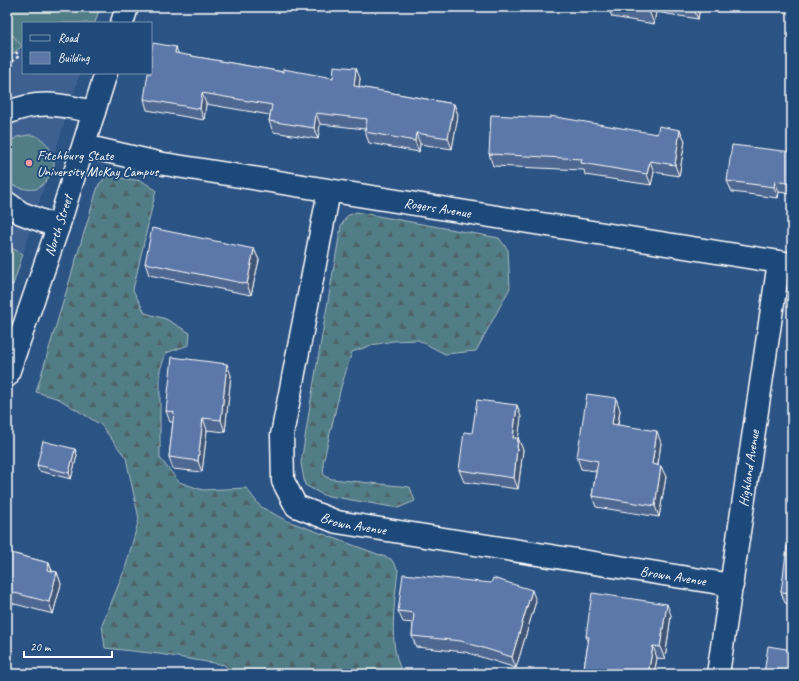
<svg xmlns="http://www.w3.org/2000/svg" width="799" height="681" viewBox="0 0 799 681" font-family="Caveat,sans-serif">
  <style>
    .built { fill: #3e6190 }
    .grass { fill: #517d87; stroke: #a8bec3 }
    .forest { fill: url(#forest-firs); stroke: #a8bec3 }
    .park { fill: url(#park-dots); stroke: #a8bec3 }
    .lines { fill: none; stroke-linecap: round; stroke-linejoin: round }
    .minor-casing { stroke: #fff; stroke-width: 25 }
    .path { stroke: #fff; stroke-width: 2.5; stroke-dasharray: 3 3; stroke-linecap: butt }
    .minor { stroke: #1f4a7a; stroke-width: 22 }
    .wall { fill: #4f6791; stroke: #fff }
    .shaded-wall { fill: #405476; stroke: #fff }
    .building { fill: #5c78a9; stroke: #fff }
    .poi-dot { fill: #ff9aa2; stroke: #1f4a7a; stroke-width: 1.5 }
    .labels { text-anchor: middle; stroke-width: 4; stroke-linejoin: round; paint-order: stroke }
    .poi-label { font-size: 14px; fill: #fff; stroke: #1f4a7a; text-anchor: start }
    .street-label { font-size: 14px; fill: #fff; stroke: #1f4a7a }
  </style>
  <defs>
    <pattern id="forest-firs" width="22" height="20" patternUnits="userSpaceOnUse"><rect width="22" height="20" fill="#517d87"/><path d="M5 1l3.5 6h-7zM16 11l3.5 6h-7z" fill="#4e646a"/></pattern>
    <pattern id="park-dots" width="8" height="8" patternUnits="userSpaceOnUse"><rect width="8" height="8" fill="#517d87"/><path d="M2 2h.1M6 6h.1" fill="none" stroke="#4e646a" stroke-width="1.8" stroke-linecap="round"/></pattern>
  </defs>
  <rect width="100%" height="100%" fill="#2b5383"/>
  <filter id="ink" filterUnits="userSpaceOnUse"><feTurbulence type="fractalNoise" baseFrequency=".025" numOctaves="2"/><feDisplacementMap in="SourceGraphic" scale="8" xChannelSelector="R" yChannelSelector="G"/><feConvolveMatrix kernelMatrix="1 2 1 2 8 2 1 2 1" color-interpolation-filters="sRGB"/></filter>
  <g filter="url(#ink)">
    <path class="built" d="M 7,7 L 100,7 L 95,23 L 23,23 L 23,73 L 80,73 L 7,304 Z"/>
    <path class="grass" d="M 7,7 L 100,7 L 95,23 L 23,23 L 23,48 L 7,29 Z
      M 29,135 C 32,135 35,135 38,137 C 47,141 55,155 54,165 C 53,173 44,186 36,189 C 30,190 23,189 18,187 C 14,186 10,185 7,182 L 7,144 L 17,137 Z
      M 7,246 L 23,254 L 13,285 L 7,284 Z"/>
    <path class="forest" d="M 107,176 L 142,181 L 156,190 L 133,290 L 145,313 L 166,319 L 190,333 L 189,345 L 166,353 L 160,370 L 160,458 L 179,482 L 203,490 L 246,488 L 260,506 L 285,520 L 391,559 L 398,570 C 395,602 387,644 403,674 L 232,674 L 225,665 L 159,654 L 105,648 L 102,625 L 125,569 L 139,519 L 126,458 L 101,425 L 59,399 L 36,392 L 95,196 L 99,184 Z
      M 356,212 L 499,238 L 508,250 L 510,288 L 476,351 L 445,354 L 418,340 L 393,341 L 372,345 L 352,352 L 341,387 L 323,463 L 324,476 L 332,479 L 410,487 L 415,501 L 398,508 L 323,495 L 305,485 L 301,463 L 311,399 L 341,226 L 347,216 Z"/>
    <path class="park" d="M 7,29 L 22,46 L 7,59 Z"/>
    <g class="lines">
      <g class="minor-casing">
        <g id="minor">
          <path d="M 122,23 L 127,7"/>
          <path d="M 7,113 C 40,99 61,105 94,112"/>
          <path id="s1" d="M 84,146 L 158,163 L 792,264"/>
          <path id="s2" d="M 329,191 L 282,435 L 283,481 L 296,506 L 337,522 L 732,585"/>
          <path d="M 7,203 L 21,213 L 58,227"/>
          <path id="s3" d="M 7,376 L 58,227 L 106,73"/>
          <path id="s4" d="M 718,674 L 779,262"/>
        </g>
      </g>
      <path class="path" d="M 7,66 L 19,56 L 16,52"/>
      <use href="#minor" class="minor"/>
    </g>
    <path class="wall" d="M 608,7 L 700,7 L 698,19 L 656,12 L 654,24 L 612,17 Z
      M 179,54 L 283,72 L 333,78 L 360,78 L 359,87 L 454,104 L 458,115 L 452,149 L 420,144 L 419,152 L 369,143 L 365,132 L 365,129 L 320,124 L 318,139 L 273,132 L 269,121 L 270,115 L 206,104 L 204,120 L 147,110 L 144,99 Z
      M 680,130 L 685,141 L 679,176 L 654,172 L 651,185 L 585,175 L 584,170 L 493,166 L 489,154 L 657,134 Z
      M 792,152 L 792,194 L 779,192 L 778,198 L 732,192 L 727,181 Z
      M 254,249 L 259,260 L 251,295 L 149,275 L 145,263 Z
      M 231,375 L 225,432 L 207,430 L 202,472 L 173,469 L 169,457 L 173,422 L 170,422 L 166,411 Z
      M 620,410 L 618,425 L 661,443 L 658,465 L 666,477 L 659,517 L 596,507 L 592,496 L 596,471 L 581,469 L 577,457 Z
      M 521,417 L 518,438 L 523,450 L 518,489 L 464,482 L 459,470 L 472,433 Z
      M 75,449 L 77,455 L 71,479 L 39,471 L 37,465 Z
      M 792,546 L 792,604 L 785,603 L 781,592 Z
      M 7,552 L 49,563 L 52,571 L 57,572 L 61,584 L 53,614 L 7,602 Z
      M 536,601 L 516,668 L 465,652 L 416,647 L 412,636 L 413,623 L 403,622 L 398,611 Z
      M 671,615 L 665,659 L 657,658 L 654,674 L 583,674 L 588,643 L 586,636 Z"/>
    <path class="shaded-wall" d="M 649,7 L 655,7 L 656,12 L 654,24 L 648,8 Z
      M 693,7 L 700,7 L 698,19 Z
      M 176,47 L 180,58 L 175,53 Z
      M 356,68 L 360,78 L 358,97 L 354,86 Z
      M 202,93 L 206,104 L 204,120 L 200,109 Z
      M 454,104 L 458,115 L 452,149 L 448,138 Z
      M 316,113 L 320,124 L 318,139 L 314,128 Z
      M 680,130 L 685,141 L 679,176 L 675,165 Z
      M 416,133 L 420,144 L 419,152 L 415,141 Z
      M 650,161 L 654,172 L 651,185 L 647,174 Z
      M 775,181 L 779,192 L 778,198 L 774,187 Z
      M 254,249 L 259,260 L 251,295 L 247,284 Z
      M 227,364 L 231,375 L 225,432 L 221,420 Z
      M 616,398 L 620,410 L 616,435 L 612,424 Z
      M 517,405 L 521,417 L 517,449 L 513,438 Z
      M 203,418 L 207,430 L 202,472 L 198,461 Z
      M 657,431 L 661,443 L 656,476 L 652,464 Z
      M 518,438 L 523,450 L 518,489 L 514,478 Z
      M 75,449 L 77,455 L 71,479 L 69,473 Z
      M 661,466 L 666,477 L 659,517 L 655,506 Z
      M 49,563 L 53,575 L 47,570 Z
      M 57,572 L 61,584 L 53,614 L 49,602 Z
      M 532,590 L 536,601 L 516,668 L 512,657 Z
      M 667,604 L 671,615 L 665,659 L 660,647 Z
      M 653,646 L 657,658 L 654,674 L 648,674 Z"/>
    <path class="building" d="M 153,43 L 176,47 L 175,53 L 283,72 L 283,69 L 333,78 L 334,66 L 356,68 L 354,86 L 454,104 L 448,138 L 416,133 L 415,141 L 365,132 L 367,119 L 316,113 L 314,128 L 269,121 L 272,105 L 202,93 L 200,109 L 144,99 L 148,73 L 151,73 L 151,56 Z
      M 491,115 L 550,118 L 550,116 L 657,134 L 659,126 L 680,130 L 675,165 L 650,161 L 647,174 L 581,163 L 582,159 L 489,154 Z
      M 732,145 L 792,152 L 792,184 L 775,181 L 774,187 L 727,181 Z
      M 152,228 L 254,249 L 247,284 L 145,263 Z
      M 172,357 L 227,364 L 221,420 L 203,418 L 198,461 L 169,457 L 174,412 L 166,411 Z
      M 587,394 L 616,398 L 612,424 L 657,431 L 652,464 L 661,466 L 655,506 L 592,496 L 598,461 L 577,457 Z
      M 477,400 L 517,405 L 513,438 L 518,438 L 514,478 L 459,470 L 464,432 L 472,433 Z
      M 43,441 L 75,449 L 69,473 L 37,465 Z
      M 792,462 L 792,471 L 791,471 Z
      M 787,546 L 792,546 L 792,593 L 781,592 Z
      M 7,552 L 49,563 L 47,570 L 57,572 L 49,602 L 7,591 Z
      M 403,574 L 491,583 L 493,578 L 532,590 L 512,657 L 461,641 L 412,636 L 414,613 L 398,611 Z
      M 592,593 L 667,604 L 660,647 L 653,646 L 648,674 L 583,674 L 589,637 L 586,636 Z
      M 768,646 L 792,650 L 792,658 L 791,664 L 792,664 L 792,674 L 764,674 Z"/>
  </g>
  <circle class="poi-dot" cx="29" cy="163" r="4"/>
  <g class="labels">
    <g class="poi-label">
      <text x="37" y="160">Fitchburg State<tspan x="37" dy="16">University McKay Campus</tspan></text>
    </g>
    <g class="street-label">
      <text dy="5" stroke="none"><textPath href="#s1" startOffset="359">Rogers Avenue</textPath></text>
      <text dy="5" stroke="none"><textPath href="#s3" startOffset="159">North Street</textPath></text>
      <text dy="5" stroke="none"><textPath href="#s4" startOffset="208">Highland Avenue</textPath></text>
      <text dy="5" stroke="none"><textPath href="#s2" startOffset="383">Brown Avenue</textPath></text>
      <text dy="5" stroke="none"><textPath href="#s2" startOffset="707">Brown Avenue</textPath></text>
    </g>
  </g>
  <rect width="799" height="681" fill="none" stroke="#1f4a7a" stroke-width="24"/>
  <rect x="12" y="12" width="775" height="657" fill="none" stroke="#fff" stroke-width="1.5" filter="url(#ink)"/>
  <rect x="22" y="22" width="130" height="52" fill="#1f4a7a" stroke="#7992af"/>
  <rect x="30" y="35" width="20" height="6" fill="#1f4a7a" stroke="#7992af"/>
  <text x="58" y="42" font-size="12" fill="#ffffff">Road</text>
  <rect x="30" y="52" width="20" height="12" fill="#5c78a9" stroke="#7992af"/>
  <text x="58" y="62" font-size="12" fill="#ffffff">Building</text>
  <path d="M24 651v6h88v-6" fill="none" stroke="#ffffff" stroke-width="2"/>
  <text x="30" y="651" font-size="12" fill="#ffffff" stroke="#1f4a7a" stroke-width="3" paint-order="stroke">20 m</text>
</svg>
